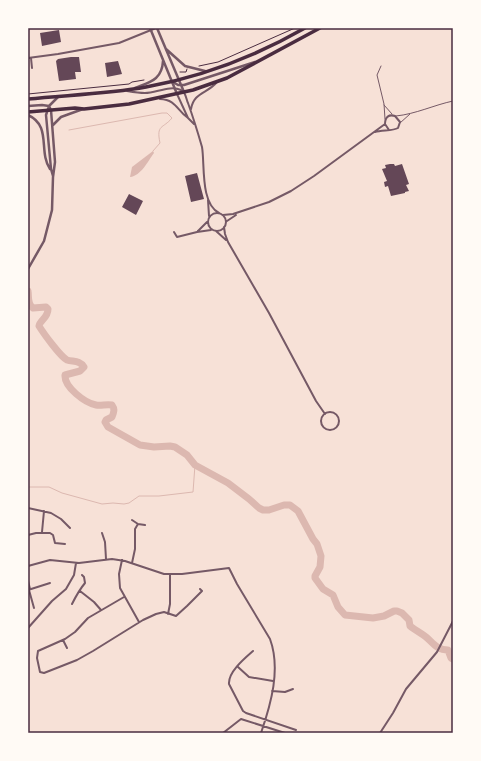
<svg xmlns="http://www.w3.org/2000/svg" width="481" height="761" viewBox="0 0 481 761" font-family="Rubik,sans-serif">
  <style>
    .water { fill: #dcb8b0 }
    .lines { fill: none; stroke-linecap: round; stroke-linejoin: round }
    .stream { stroke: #dcb8b0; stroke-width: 1 }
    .river { stroke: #dcb8b0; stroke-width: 7 }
    .building { fill: #644757 }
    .path { stroke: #4a2c40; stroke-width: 1 }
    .service { stroke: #755966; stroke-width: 1 }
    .minor { stroke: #755966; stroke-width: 2 }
    .tertiary { stroke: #755966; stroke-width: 2.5 }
    .trunk { stroke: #4a2c40; stroke-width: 3.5 }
    .neatline { fill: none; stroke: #4a2c40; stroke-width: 1.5 }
  </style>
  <rect width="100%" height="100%" fill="#f7e1d7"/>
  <path class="water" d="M 153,151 L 154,153 C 148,161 141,176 130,177 L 132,167 Z"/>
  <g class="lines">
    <path class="stream" d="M 69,130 L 162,113 L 167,113 L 172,118 C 163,129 156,124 160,143 L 153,151
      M 28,487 L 49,487 L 62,493 L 102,504 L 113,503 L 124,504 L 129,503 L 139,496 L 159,496 L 193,492 L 195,465"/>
    <path class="river" d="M 28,291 C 29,297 27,304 33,308 L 46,307 L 48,309 C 48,318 40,320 39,326 C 44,334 60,356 67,360 C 73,362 80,360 84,367 L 80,371 L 65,375 C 64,387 85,403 96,405 C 101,406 106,404 112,405 C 115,409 114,412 112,417 L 106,420 L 105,422 L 108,427 L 140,445 L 154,447 L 170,446 L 175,447 L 187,455 L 195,465 L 228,483 L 249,499 L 259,508 L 263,510 L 269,510 L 284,505 L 290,505 L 298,511 L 313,539 L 317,544 L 321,556 L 320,567 L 315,576 L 315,578 L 323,589 L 333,595 L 338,607 L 345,615 L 373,618 L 384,616 L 394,611 L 397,611 L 402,613 L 409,620 L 410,626 C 415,630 421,633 426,637 C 433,643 437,650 448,650 L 451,658 L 453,659"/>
  </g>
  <path class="building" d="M 59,30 L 61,42 L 42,46 L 40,33 Z
    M 71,57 L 79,57 L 81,72 L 75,72 L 76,79 L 59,81 L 56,61 L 58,59 Z
    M 118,61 L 122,74 L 107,77 L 105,63 Z
    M 390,164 L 394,164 L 395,166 L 402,164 L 409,184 L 406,185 L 409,191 L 405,192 L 405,193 L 391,196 L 388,186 L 385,187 L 384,182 L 387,181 L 382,169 L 386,168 L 385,165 Z
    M 197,173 L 204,199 L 191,202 L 185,176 Z
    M 129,194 L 143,201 L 136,215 L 122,207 Z"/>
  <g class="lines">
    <path class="path" d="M 199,66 L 218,62 L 295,28
      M 180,72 L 186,72 L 187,69
      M 28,94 L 129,84 L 132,82 L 144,80"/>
    <path class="service" d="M 381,66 L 377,75 L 384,104 L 385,119
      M 384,105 L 392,114
      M 396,116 C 416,114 434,105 453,101
      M 400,123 L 410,114"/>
    <path class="minor" d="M 28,58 L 58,54 L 119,43 L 156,28
      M 31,58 L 32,68
      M 127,91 C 133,92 139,93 145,93 C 156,93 170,85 181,90 C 186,92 186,99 188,103 C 193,117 198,133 202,147 C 205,164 200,203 219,213
      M 177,94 L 188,118 L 194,124
      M 160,99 C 177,100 176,110 188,118
      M 191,109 C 194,92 207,94 217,82
      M 375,132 C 382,130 393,131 398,128 L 400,122 L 395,116 C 389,114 385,117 385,124 L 389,130
      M 208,200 L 209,216
      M208 222a9 9 0 1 1 18 0a9 9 0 1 1-18 0Z
      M 223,215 L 233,214 L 269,202 L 291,191 L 314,176 L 385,124
      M 227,221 L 236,215
      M 224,227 L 225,234 L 228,242 L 269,313 L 316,401 L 325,414
      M 198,231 L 207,222
      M 216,231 L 226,240
      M 174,232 L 177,237 L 197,232 L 211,230
      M321 421a9 9 0 1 1 18 0a9 9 0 1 1-18 0Z
      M 28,508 L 51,513 L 61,519 L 70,528
      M 132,520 L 138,524 L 145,525
      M 42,532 L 44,511
      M 102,533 L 105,542 L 106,559
      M 28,535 L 36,533 L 50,533 L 53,535 L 55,543 L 65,544
      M 122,560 L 119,574 L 120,588 L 139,622
      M 132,563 L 135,549 L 135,529 L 138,524
      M 28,566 L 50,560 L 79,563 L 112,559 L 125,561 L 164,574 L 182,574 L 229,568 L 237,584 L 270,639 C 281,669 271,704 261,733
      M 28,581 L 30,589
      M 28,590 L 50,583
      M 29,590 L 34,608
      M 80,591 L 94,602 L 101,610
      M 124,597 L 88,618 L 75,632 L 65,639 L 38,651 L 37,658 L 40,672 L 44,673 L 77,660 L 93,651 L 143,620 L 156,614 L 164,612 L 176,616 L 187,606 L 202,591 L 200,589
      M 72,604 C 76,596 80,589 85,583 L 84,577 L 82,575
      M 168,614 L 170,604 L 170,574
      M 28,628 L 52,601 L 66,589 L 74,575 L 76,563
      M 63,640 L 67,648
      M 253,651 C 245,658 228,672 229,684 L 243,711 L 246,713 L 296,730
      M 238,667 L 249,677 L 273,681
      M 272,691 L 285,692 L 293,689
      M 223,733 L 241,719 L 285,733
      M 380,733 L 393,713 L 406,689 L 437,652 L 453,621"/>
    <path class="tertiary" d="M 150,28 L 177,94
      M 157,28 L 184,92
      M 166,49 L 185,66 L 205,71
      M 173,82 L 178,85 L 184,85 L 255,62
      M 135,88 C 150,82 162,80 163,61
      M 28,106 L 42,105 L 49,106 L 51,110 L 55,162 L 53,177 L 52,210 L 44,241 L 28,269
      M 28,115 C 52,126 38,151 50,169
      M 53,125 L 61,117 L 83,109
      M 53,176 L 51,169 L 46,115 L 49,106 L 58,97"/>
    <path class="trunk" d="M 28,99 C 67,95 107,94 146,87 C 201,77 256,56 305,28
      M 28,112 L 75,108 L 84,109 L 129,104 L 193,90 L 227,78 L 320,28"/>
  </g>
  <rect width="481" height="761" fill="none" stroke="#fffaf5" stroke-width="58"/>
  <rect x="29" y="29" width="423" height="703" class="neatline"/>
</svg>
